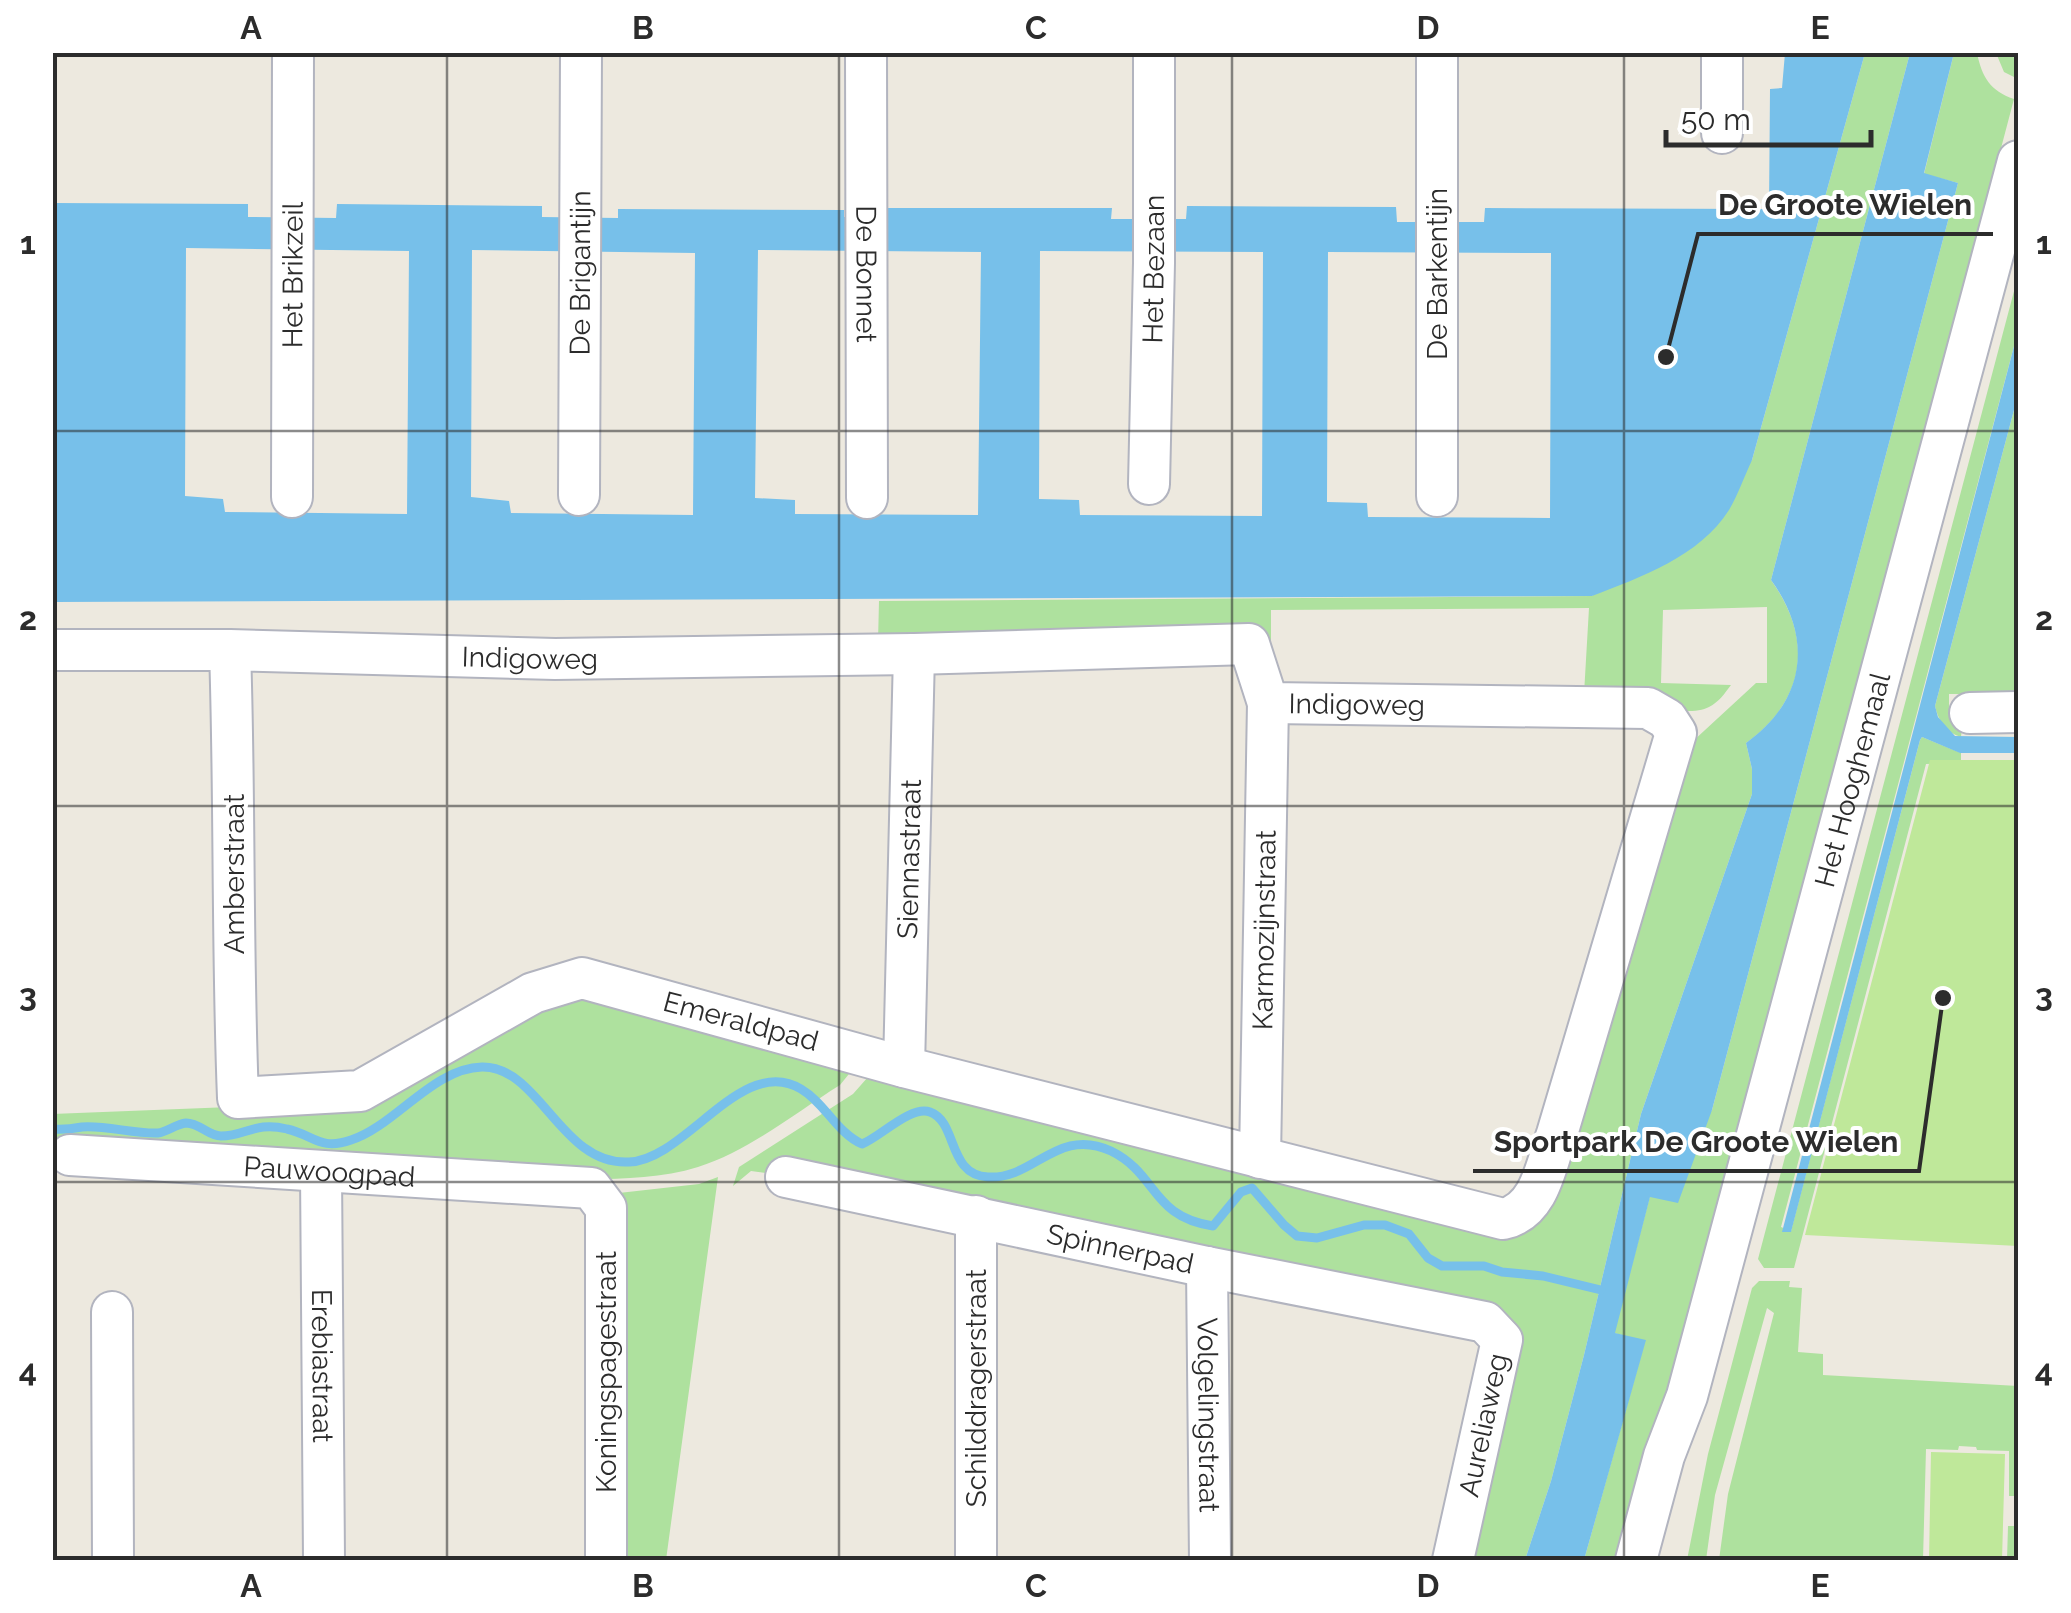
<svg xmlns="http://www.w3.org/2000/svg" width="2071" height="1613" viewBox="0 0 2071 1613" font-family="Raleway,sans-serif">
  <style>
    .green { fill: #aee19e }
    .pitch { fill: #bfe89a }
    .water { fill: #77c0ea; fill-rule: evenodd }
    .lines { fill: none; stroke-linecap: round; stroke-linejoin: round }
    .stream { stroke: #77c0ea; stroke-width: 9 }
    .minor-casing { stroke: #b2b4bf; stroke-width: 44 }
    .minor { stroke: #fff; stroke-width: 40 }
    .grid { fill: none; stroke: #2c2c2c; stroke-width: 2.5; stroke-opacity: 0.55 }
    .labels { text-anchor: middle; stroke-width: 8; stroke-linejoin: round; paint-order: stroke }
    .street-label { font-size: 28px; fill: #2c2c2c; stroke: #fff }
    .leader { fill: none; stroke: #2c2c2c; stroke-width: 4 }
    .callout-dot { fill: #2c2c2c; stroke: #fff; stroke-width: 4 }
    .callout-label { font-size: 30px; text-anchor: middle; font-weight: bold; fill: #2c2c2c; stroke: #fff; stroke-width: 8; stroke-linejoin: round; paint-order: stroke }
    .neatline { fill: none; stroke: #2c2c2c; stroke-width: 4 }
    .grid-label { font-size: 32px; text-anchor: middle; font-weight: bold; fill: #2c2c2c }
  </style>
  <rect width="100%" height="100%" fill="#ede9df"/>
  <path class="green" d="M 1865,53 L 1910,53 L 1771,580 C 1814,640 1806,700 1746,743 L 1752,769 L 1752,794 L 1641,1114 L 1584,1355 L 1551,1481 L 1525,1560 L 1458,1560 L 1507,1346 L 781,1175 L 751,1171 L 733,1186 L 739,1167 L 853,1094 L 868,1077 L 1508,1232 L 1679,754 L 1756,683 L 1767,683 L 1767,607 L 1663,610 L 1661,683 L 1731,685 C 1725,693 1719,702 1709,707 C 1684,720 1612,699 1584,694 L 1589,608 L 1271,610 L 1271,667 L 1260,648 L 878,642 L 879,601 L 1592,596 L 1752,460 Z
    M 1954,53 L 1977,53 C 1982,77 1990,91 2014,99 L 1628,1560 L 1584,1560 L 1645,1341 L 1614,1333 L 1650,1196 L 1712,1110 L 1958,183 L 1924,174 Z
    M 1996,53 L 2013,53 L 2018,79 L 2004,72 Z
    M 2018,276 L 2018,331 L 1781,1227 L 1791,1231 L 1920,740 L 1922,737 L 1961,753 L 1961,763 L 1926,764 L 1794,1268 L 1764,1268 L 1758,1259 Z
    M 2018,395 L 2018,694 L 1949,694 L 1949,710 L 1962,727 L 1961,737 C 1946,733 1938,720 1935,706 Z
    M 571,992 L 853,1069 L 840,1085 C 795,1113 749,1151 698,1167 C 663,1178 625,1178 589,1180 L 53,1146 L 52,1114 L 357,1102 Z
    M 718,1177 L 666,1560 L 614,1560 L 610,1194 L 699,1184 Z
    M 1759,1281 L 1790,1281 L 1789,1287 L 1802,1288 L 1798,1352 L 1823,1354 L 1823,1375 L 2018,1386 L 2018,1496 L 2009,1496 L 2009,1451 L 1977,1450 L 1976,1447 L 1959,1446 L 1958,1450 L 1926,1449 L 1923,1560 L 1719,1560 L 1728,1494 L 1774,1313 L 1767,1308 L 1715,1495 L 1706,1560 L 1687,1560 L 1708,1454 L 1752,1288 Z
    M 2008,1526 L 2018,1526 L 2018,1560 L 2007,1560 Z"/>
  <path class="pitch" d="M 1930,760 L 2018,760 L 2018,1246 L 1805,1235 Z
    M 1931,1452 L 2005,1454 L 2002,1560 L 1929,1560 Z"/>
  <path class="water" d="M 1785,53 L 1865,53 L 1752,460 C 1744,477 1738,495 1729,510 C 1699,557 1641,577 1592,596 L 53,602 L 53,203 L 248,204 L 248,217 L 336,218 L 337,204 L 542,206 L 542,217 L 618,218 L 618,209 L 844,210 L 844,217 L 884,218 L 884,208 L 1112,208 L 1111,219 L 1186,219 L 1187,206 L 1396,207 L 1397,222 L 1484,222 L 1485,208 L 1769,209 L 1770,89 L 1782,88 ZM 186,248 L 409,251 L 407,514 L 225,512 L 223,499 L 185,496 ZM 472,250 L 695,253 L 693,515 L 511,513 L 509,501 L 471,497 ZM 758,250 L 981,252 L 978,515 L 795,514 L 795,500 L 755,498 ZM 1040,251 L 1263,252 L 1262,516 L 1080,515 L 1079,500 L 1039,499 ZM 1328,252 L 1551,253 L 1550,518 L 1368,517 L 1367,503 L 1327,502 Z
    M 1910,53 L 1954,53 L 1924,173 L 1958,183 L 1712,1110 L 1678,1203 L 1650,1197 L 1615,1333 L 1646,1340 L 1584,1560 L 1525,1560 L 1551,1481 L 1584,1355 L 1641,1114 L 1752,794 L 1752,769 L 1746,743 C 1805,701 1814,639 1771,580 Z
    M 2018,331 L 2018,395 L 1935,706 L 1938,717 L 1955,736 L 2018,737 L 2018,753 L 1960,753 L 1922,737 L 1920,740 L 1791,1232 L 1782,1232 Z"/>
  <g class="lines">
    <path class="stream" d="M 52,1129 C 64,1130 71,1129 82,1127 C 105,1125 134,1134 158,1133 C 167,1132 176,1124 186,1123 C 200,1123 208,1136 221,1136 C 246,1136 255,1121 287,1129 C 314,1135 320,1151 351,1140 C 395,1126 433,1068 482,1067 C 540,1066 561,1166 629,1162 C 686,1160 742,1053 801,1089 C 825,1103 836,1132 862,1144 C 880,1137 911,1105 930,1112 C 958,1122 947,1175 988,1177 C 1034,1180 1057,1126 1111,1151 C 1158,1174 1151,1217 1213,1226 L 1241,1192 L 1252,1188 L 1284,1225 L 1297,1236 L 1317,1238 L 1364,1225 L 1385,1225 L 1409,1234 L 1428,1258 L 1442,1266 L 1484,1266 L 1502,1272 L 1543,1276 L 1601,1290"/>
    <g class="minor-casing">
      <g id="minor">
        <path id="s1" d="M 866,52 L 867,498"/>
        <path d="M 1722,133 L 1722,52"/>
        <path id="s2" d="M 1149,484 L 1154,263 L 1154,52"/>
        <path id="s3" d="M 579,495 L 581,52"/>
        <path d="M 1437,496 L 1437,52"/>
        <path id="s4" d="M 292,497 L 293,52"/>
        <path id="s5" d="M 52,650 L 230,650 L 555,659 L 914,654 L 1249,644 L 1268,703 L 1648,708 L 1667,719 L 1676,733 L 1557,1134 C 1546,1165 1540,1211 1503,1219 L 904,1067 L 582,978 L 533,993 L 360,1091 L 238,1098 C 232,948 235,799 230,650"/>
        <path d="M 1970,713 L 2018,712"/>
        <path id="s6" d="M 904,1067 L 914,654"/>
        <path id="s7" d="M 70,1155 L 591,1188 L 606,1208 L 606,1560"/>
        <path id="s8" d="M 1260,1158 L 1268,703"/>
        <path id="s9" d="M 321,1171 L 324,1560"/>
        <path id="s10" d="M 786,1177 L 1207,1267 L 1485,1322 L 1502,1340 L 1453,1560"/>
        <path d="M 976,1216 L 976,1560"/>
        <path id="s11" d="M 1207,1267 L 1210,1560"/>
        <path d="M 112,1312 L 113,1560"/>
        <path id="s12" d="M 1636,1560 L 1664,1456 L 1687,1396 L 2018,161"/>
      </g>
    </g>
    <use href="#minor" class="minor"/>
  </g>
  <path class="grid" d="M 447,52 L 447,1560M 839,52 L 839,1560M 1232,52 L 1232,1560M 1624,52 L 1624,1560M 52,431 L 2018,431M 52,806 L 2018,806M 52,1182 L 2018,1182"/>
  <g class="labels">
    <g class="street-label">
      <text dy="10" stroke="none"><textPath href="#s2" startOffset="215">Het Bezaan</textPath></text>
      <text dy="10" stroke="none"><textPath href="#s3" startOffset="222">De Brigantijn</textPath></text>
      <text transform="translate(1437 274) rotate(-90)" y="10">De Barkentijn</text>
      <text dy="10" stroke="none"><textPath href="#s4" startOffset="222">Het Brikzeil</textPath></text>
      <text dy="10" stroke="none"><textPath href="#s1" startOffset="222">De Bonnet</textPath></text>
      <text dy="10" stroke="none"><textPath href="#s5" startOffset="478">Indigoweg</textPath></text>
      <text dy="10" stroke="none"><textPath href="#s5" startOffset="1348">Indigoweg</textPath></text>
      <text dy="10" stroke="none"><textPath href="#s12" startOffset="810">Het Hooghemaal</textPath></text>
      <text dy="10" stroke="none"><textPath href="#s6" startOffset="208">Siennastraat</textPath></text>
      <text transform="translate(234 874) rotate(-90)" y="10">Amberstraat</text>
      <text dy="10" stroke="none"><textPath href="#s8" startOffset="228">Karmozijnstraat</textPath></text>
      <text transform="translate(741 1021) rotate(15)" y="10">Emeraldpad</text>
      <text dy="10" stroke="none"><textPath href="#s7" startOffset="260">Pauwoogpad</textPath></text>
      <text dy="10" stroke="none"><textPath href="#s10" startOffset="342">Spinnerpad</textPath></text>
      <text dy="10" stroke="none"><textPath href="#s9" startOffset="195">Erebiastraat</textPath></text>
      <text transform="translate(606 1372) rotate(-90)" y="10">Koningspagestraat</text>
      <text transform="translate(976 1388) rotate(-90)" y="10">Schilddragerstraat</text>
      <text dy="10" stroke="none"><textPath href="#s11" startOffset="148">Volgelingstraat</textPath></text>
      <text transform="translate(1483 1425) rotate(-78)" y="10">Aureliaweg</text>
    </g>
  </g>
  <path class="leader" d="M1666 357L1698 234H1993M1943 998L1919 1171H1473"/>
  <g class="callout-dot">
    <circle cx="1666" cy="357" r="10"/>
    <circle cx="1943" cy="998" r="10"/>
  </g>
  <g class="callout-label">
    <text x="1845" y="215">De Groote Wielen</text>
    <text x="1696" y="1152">Sportpark De Groote Wielen</text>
  </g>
  <rect width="2071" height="1613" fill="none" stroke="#ffffff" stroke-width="110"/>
  <path d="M1666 130v15h205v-15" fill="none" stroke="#2c2c2c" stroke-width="5"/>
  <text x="1681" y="130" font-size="30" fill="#2c2c2c" stroke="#ffffff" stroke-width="8" paint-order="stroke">50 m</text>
  <rect x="55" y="55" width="1961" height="1503" class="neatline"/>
  <g class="grid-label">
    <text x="251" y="39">A</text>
    <text x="643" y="39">B</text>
    <text x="1036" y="39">C</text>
    <text x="1428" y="39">D</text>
    <text x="1820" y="39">E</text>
    <text x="28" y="254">1</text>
    <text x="2044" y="254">1</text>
    <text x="28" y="630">2</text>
    <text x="2044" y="630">2</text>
    <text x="28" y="1006">3</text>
    <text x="2044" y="1006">3</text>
    <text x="28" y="1382">4</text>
    <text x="2044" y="1382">4</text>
    <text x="251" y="1597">A</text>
    <text x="643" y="1597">B</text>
    <text x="1036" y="1597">C</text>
    <text x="1428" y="1597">D</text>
    <text x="1820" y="1597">E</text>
  </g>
</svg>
